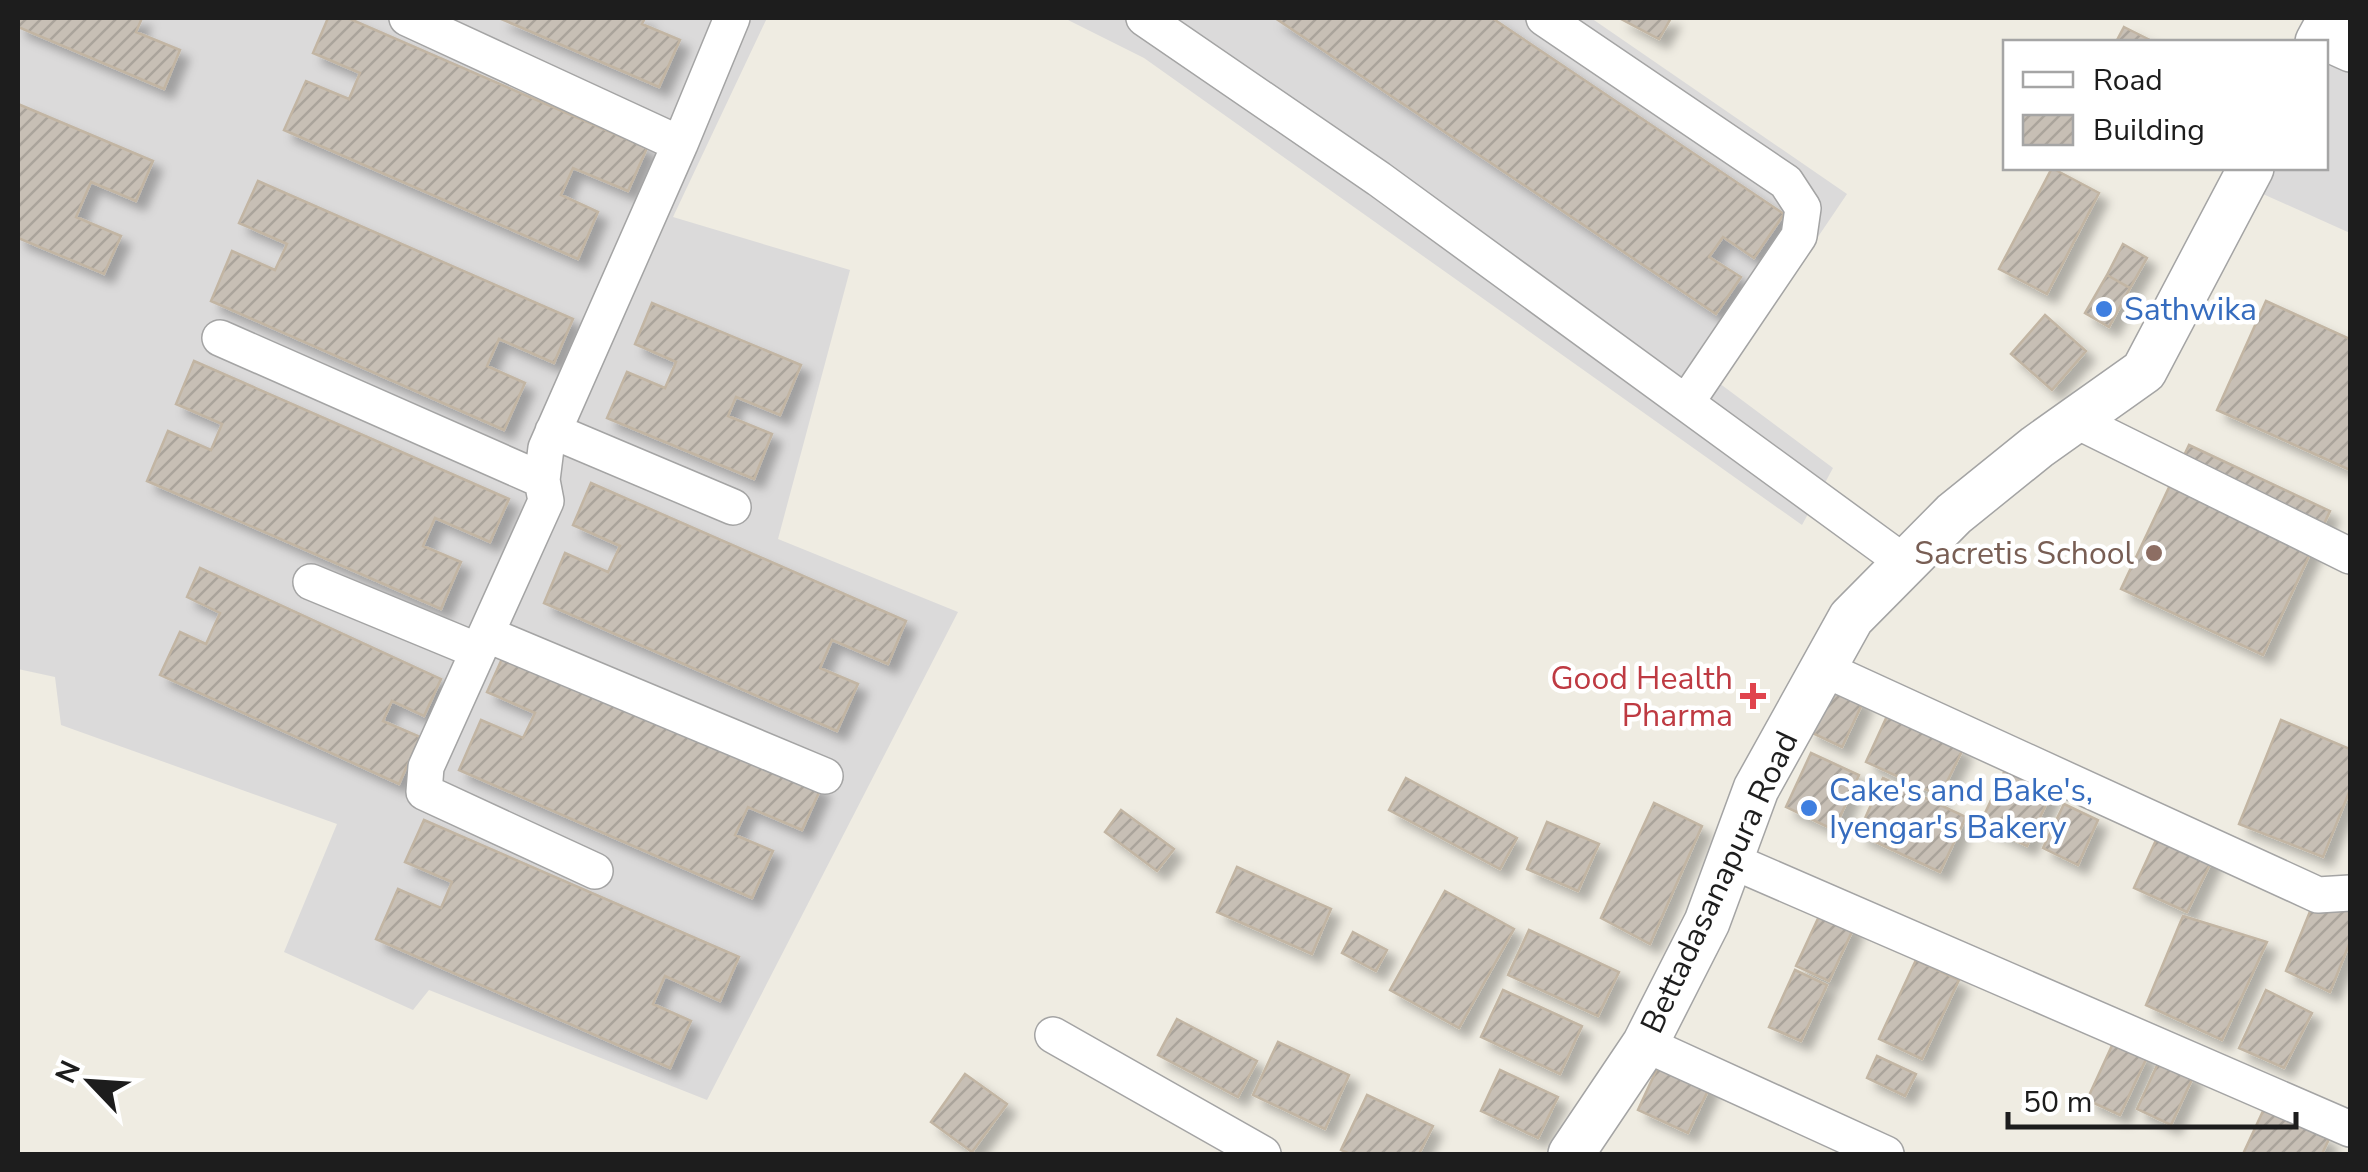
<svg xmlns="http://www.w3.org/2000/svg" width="2368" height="1172" viewBox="0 0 2368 1172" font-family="'Nunito Sans',sans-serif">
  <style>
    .residential { fill: #dbdada }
    .building { fill: url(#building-hatch); stroke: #c2b5a3; stroke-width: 2.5; filter: url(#shadow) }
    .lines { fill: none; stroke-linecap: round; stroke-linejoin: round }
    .minor-casing { stroke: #a4a4a4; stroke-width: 38 }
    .tertiary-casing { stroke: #a4a4a4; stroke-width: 48 }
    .minor { stroke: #fff; stroke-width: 35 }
    .tertiary { stroke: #fff; stroke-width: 45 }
    .shop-dot { fill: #3f7fe0; stroke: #fff; stroke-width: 4 }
    .education-dot { fill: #8d6e63; stroke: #fff; stroke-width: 4 }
    .health-dot { fill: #e0444e; stroke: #fff; stroke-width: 4 }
    .labels { text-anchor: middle; stroke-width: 9; stroke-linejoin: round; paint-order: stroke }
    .shop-label { font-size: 32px; fill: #366cbe; stroke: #fff; text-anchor: start }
    .education-label { font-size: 32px; fill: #785e54; stroke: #fff; text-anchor: end }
    .health-label { font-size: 32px; fill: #be3a42; stroke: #fff; text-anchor: end }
    .street-label { font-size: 32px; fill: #1d1d1d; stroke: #fff }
  </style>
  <defs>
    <pattern id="building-hatch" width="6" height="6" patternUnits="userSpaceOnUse" patternTransform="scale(2.5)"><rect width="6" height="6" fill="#c7bfb5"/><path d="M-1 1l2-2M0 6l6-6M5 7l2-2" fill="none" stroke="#aaa49b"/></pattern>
    <filter id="shadow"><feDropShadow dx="9" dy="9" stdDeviation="5" flood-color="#0004"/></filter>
  </defs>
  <rect width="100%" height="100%" fill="#efece2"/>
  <path class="residential" d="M 18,18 L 767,18 L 673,217 L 850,270 L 778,539 L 958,612 L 707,1100 L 429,990 L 413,1010 L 284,952 L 337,824 L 61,725 L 55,677 L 18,669 Z
    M 1064,18 L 1591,18 L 1847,194 L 1719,383 L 1833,468 L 1802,525 L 1144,58 Z
    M 2350,18 L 2350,233 L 2254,190 L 2267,168 L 2326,168 L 2326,62 Z"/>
  <path class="building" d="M 18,18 L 142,18 L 136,32 L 180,50 L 164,89 L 18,27 Z
    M 328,18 L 348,18 L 647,148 L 628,191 L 573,168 L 561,195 L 598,212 L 578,259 L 284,130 L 306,81 L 349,99 L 360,73 L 313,53 Z
    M 499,18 L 645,18 L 642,24 L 680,40 L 659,87 Z
    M 1275,18 L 1492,18 L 1784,214 L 1754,258 L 1723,237 L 1709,257 L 1741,277 L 1716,314 Z
    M 1619,18 L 1671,18 L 1659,39 Z
    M 2124,27 L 2154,42 L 2116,42 Z
    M 18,104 L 153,161 L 136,201 L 91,182 L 76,217 L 121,236 L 104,274 L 18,238 Z
    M 2052,168 L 2099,193 L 2047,294 L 1999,269 Z
    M 258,181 L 573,319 L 554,363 L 499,339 L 487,366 L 525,383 L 504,430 L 211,301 L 232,251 L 275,270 L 287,244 L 239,223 Z
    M 2123,244 L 2147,258 L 2130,288 L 2107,275 Z
    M 2107,275 L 2130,288 L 2109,327 L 2085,313 Z
    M 2266,301 L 2350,339 L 2350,470 L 2217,410 Z
    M 652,303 L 801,365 L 780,415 L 736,397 L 728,416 L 772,434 L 754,479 L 607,418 L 627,372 L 665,388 L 676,362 L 635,344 Z
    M 2045,315 L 2086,351 L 2052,390 L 2011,354 Z
    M 194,361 L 509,499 L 490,542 L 435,518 L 423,546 L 461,562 L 441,609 L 147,481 L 168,431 L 211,450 L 222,424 L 176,404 Z
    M 2189,445 L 2330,511 L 2263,655 L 2121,589 Z
    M 591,483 L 906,621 L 888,664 L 832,640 L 820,668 L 858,684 L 837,731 L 544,603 L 565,553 L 608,572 L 620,546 L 573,525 Z
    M 200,568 L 441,679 L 424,716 L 392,701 L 383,721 L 420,737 L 399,784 L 160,675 L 180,632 L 206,644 L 220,613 L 187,597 Z
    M 506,650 L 821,788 L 802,830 L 748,807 L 735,835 L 773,851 L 752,898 L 459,770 L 481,720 L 523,738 L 535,713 L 487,692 Z
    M 1830,684 L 1864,700 L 1842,747 L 1808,731 Z
    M 1888,714 L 1963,749 L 1940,796 L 1866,762 Z
    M 2281,720 L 2350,749 L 2350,790 L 2323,857 L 2239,824 Z
    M 1811,753 L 1859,775 L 1834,830 L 1786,807 Z
    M 2006,768 L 2053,789 L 2027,846 L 1980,824 Z
    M 1406,778 L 1517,838 L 1500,869 L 1389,810 Z
    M 1883,778 L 1966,817 L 1940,872 L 1858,834 Z
    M 1654,803 L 1702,826 L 1650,944 L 1601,918 Z
    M 2064,804 L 2098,820 L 2078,865 L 2043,848 Z
    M 1121,810 L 1174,849 L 1157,871 L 1105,832 Z
    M 424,820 L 739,957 L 720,1001 L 665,976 L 653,1004 L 691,1021 L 670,1068 L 376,939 L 398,889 L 441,908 L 452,882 L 405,862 Z
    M 1547,822 L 1599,844 L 1578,891 L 1527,869 Z
    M 2163,825 L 2217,850 L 2187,912 L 2134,888 Z
    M 1237,867 L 1331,909 L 1312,954 L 1217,912 Z
    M 1445,891 L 1514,929 L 1459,1028 L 1390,990 Z
    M 2313,904 L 2350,906 L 2350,942 L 2330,992 L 2286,971 Z
    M 1822,910 L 1855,925 L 1829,981 L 1796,966 Z
    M 2183,916 L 2267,942 L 2222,1040 L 2146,1005 Z
    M 1529,930 L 1619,972 L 1598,1016 L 1508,975 Z
    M 1353,932 L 1387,950 L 1376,971 L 1342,953 Z
    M 1916,960 L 1959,980 L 1922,1059 L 1879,1039 Z
    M 1795,970 L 1827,985 L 1801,1041 L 1769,1027 Z
    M 1503,990 L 1582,1026 L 1560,1074 L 1481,1037 Z
    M 2266,990 L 2312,1013 L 2284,1068 L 2239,1048 Z
    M 1177,1019 L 1257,1061 L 1238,1097 L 1158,1055 Z
    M 2115,1039 L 2148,1055 L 2120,1115 L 2087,1100 Z
    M 1278,1042 L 1349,1075 L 1325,1129 L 1253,1095 Z
    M 1877,1056 L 1916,1074 L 1905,1096 L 1867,1078 Z
    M 2160,1059 L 2194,1075 L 2171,1125 L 2137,1109 Z
    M 1661,1060 L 1711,1084 L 1688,1133 L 1638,1110 Z
    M 1500,1070 L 1558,1097 L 1538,1138 L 1481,1111 Z
    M 965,1074 L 1007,1104 L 972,1152 L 931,1122 Z
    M 1367,1095 L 1433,1126 L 1419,1154 L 1350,1154 L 1341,1150 Z
    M 2264,1109 L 2329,1139 L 2322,1154 L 2243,1154 Z"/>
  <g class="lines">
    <g class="minor-casing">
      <path id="minor" d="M 407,18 L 680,144
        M 1144,18 L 1379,179 L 1905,563
        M 1544,18 L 1786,182 L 1803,208 L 1799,236 L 1686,403
        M 2319,40 L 2350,54
        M 220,338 L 542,480
        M 2075,420 L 2350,556
        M 553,431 L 733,507
        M 311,582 L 478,651
        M 486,634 L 825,776
        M 1822,668 L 2318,895 L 2350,893
        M 1730,860 L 2350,1129
        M 595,871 L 424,792 L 426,767 L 546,501 L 542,480 L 546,448 L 680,144 L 732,18
        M 1053,1035 L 1263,1154
        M 1645,1044 L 1886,1154"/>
    </g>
    <g class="tertiary-casing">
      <path id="tertiary" d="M 2318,42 L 2331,18
        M 1571,1154 L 1645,1044 L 1707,922 L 1756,789 L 1851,618 L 1954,514 L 2037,447 L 2144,371 L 2251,168"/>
    </g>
    <use href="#minor" class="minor"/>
    <use href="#tertiary" class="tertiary"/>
  </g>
  <g class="shop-dot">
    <circle cx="2104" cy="309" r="10"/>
    <circle cx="1809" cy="808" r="10"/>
  </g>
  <circle class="education-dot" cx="2154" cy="553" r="10"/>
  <path class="health-dot" d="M1748 681h10v10h10v10h-10v10h-10v-10h-10v-10h10z"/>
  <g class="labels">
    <g class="shop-label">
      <text x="2124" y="320">Sathwika</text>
      <text x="1829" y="801">Cake's and Bake's,<tspan x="1829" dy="37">Iyengar's Bakery</tspan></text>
    </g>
    <g class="education-label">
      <text x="2134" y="564">Sacretis School</text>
    </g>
    <g class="health-label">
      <text x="1733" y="689">Good Health<tspan x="1733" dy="37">Pharma</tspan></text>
    </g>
    <g class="street-label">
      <text transform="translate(1719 882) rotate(-65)" y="11">Bettadasanapura Road</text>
    </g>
  </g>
  <rect width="2368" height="1172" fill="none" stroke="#1d1d1d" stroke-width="40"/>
  <rect x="2003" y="40" width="325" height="130" fill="#ffffff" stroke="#a5a5a5" stroke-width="2.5"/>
  <rect x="2023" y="72" width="50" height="15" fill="#ffffff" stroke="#a5a5a5" stroke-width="2.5"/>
  <text x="2093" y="90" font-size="30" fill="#1d1d1d">Road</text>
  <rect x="2023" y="115" width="50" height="30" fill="url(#building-hatch)" stroke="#a5a5a5" stroke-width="2.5"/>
  <text x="2093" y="140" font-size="30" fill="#1d1d1d">Building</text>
  <g transform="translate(90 1082) rotate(295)" stroke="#ffffff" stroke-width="8" paint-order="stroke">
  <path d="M0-8L18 38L0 25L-18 38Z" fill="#1d1d1d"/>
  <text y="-15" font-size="28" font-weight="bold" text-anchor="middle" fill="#1d1d1d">N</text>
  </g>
  <path d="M2008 1112v15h288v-15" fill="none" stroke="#1d1d1d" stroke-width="5"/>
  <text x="2023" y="1112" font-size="30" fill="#1d1d1d" stroke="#ffffff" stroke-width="8" paint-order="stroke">50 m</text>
</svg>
